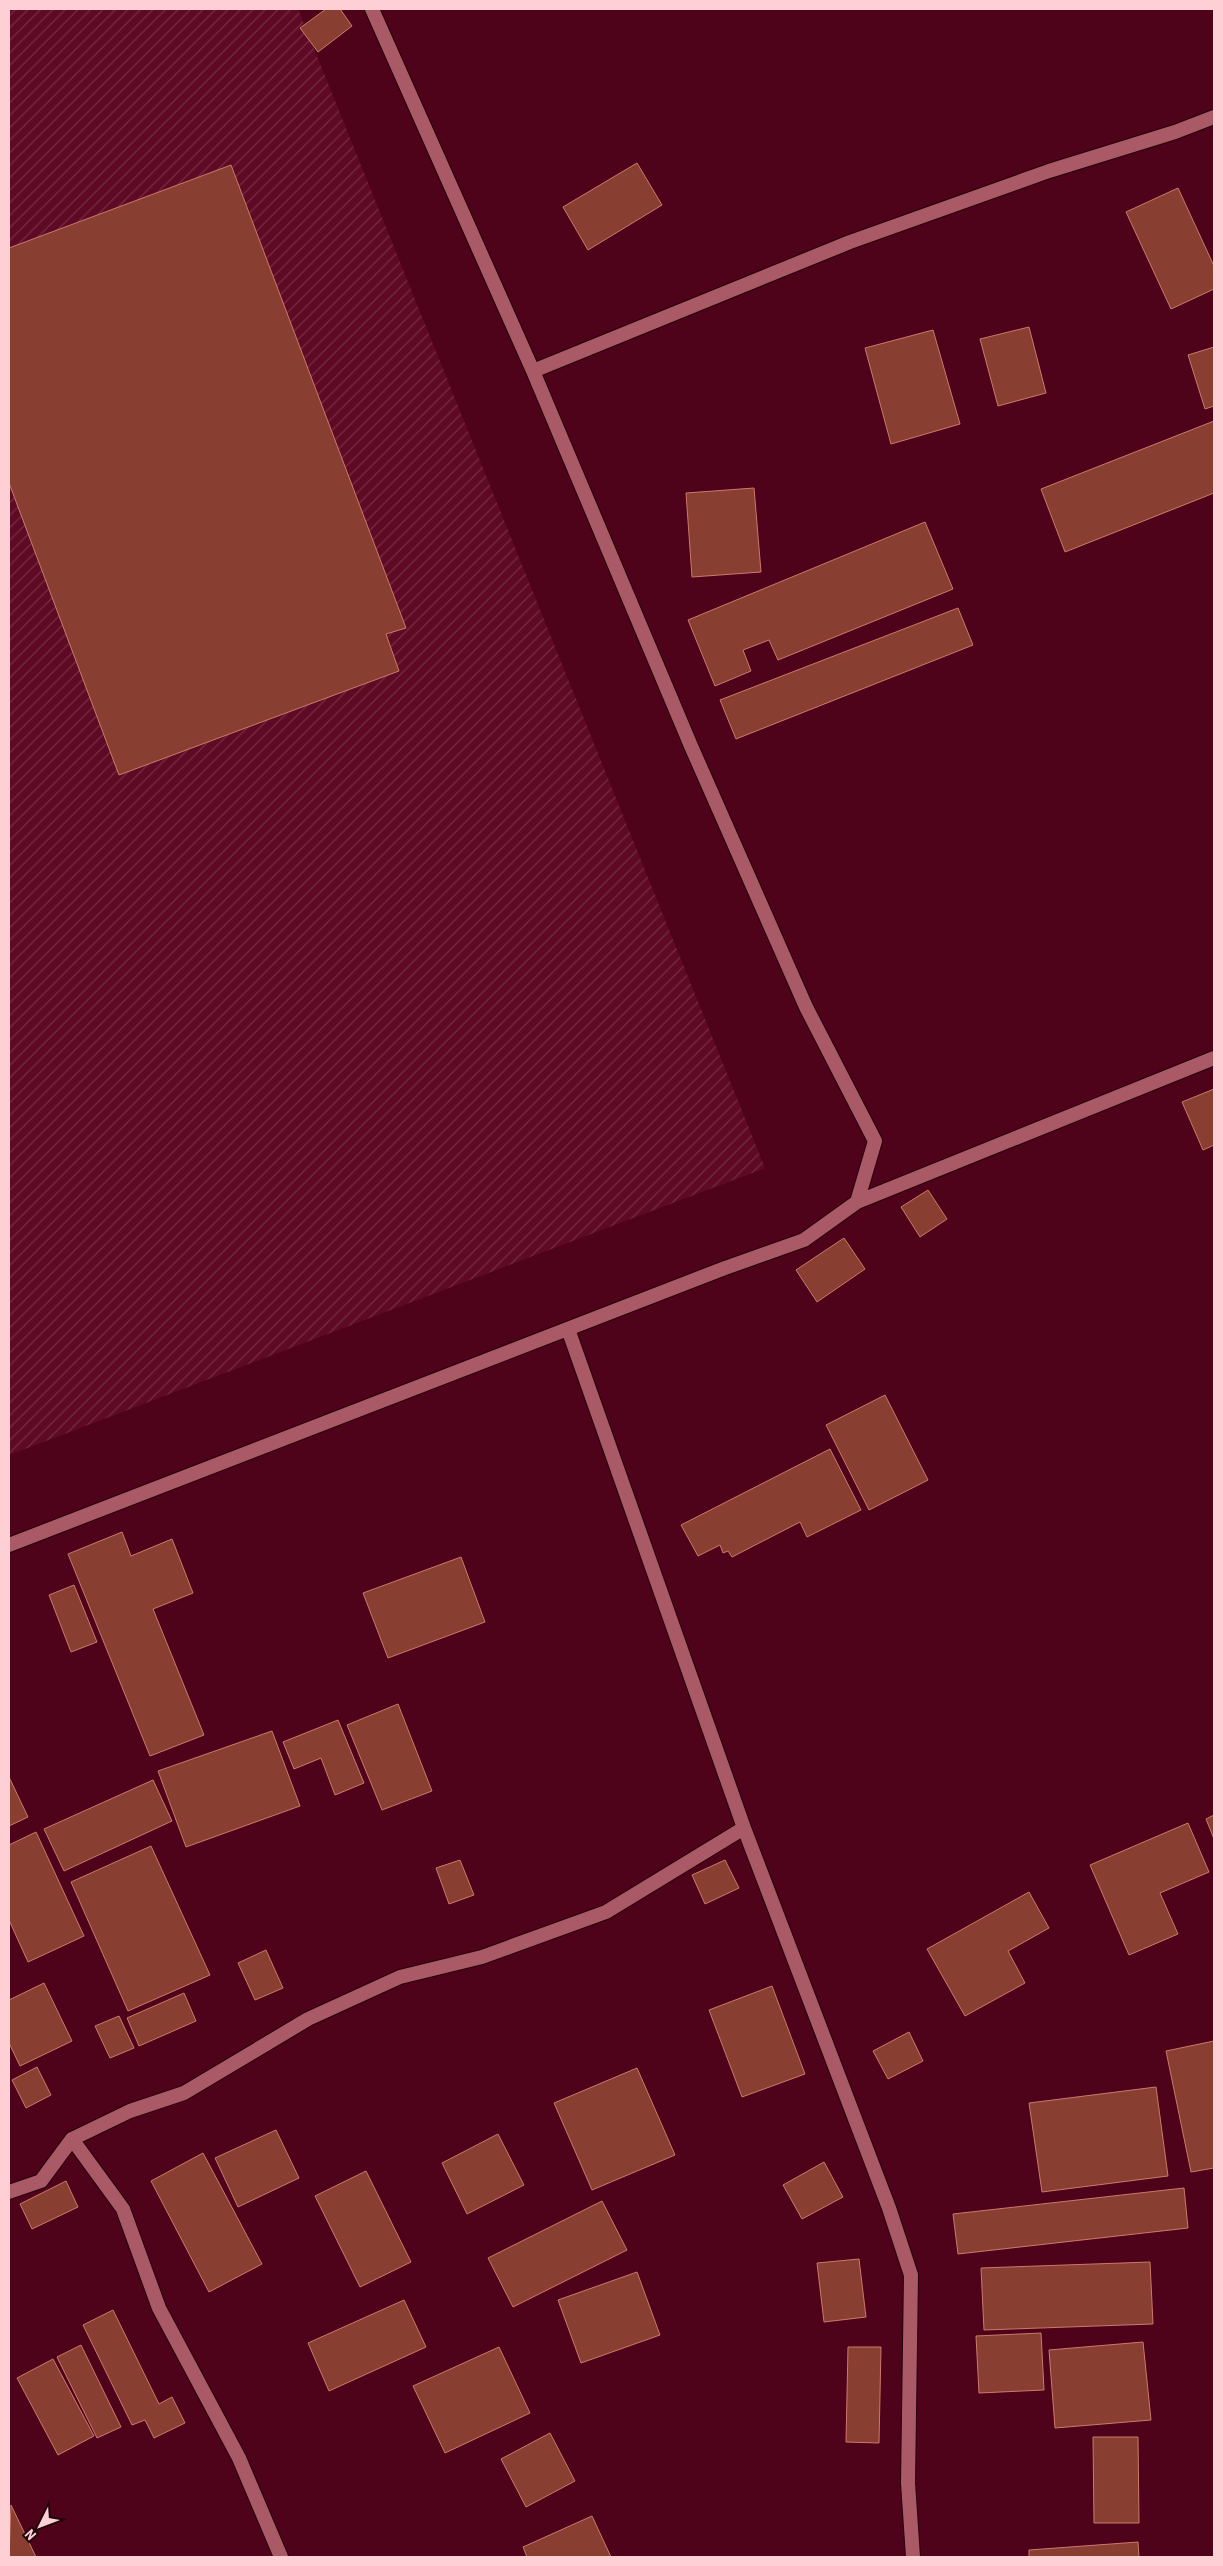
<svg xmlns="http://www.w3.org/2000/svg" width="1223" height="2566" viewBox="0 0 1223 2566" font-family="'Roboto Condensed',sans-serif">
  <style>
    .industrial { fill: url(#industrial-furrows) }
    .building { fill: #893e32; stroke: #cb7a6b }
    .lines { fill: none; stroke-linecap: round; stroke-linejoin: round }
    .minor-casing { stroke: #250209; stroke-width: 16 }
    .minor { stroke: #a95a66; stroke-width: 14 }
  </style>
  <defs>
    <pattern id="industrial-furrows" width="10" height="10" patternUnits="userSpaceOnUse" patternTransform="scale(1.25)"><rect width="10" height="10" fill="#5e0a24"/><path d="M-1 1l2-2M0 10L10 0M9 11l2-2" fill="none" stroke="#762d43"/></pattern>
  </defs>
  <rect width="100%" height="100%" fill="#4e031a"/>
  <path class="industrial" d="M 9,9 L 298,9 L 765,1168 L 9,1455 Z"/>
  <path class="building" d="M 326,9 L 340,9 L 352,26 L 318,52 L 300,28 Z
    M 637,163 L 662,205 L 588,250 L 563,207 Z
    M 231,165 L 406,628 L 386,634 L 399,671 L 119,775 L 9,483 L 9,248 Z
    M 1178,188 L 1214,266 L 1214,289 L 1171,309 L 1126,212 Z
    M 1029,327 L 1046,393 L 998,406 L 980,339 Z
    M 933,330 L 960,424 L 891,444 L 865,348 Z
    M 1214,347 L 1214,406 L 1205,409 L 1188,355 Z
    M 1214,421 L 1214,493 L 1065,552 L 1041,489 Z
    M 754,488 L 761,572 L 692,577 L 686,493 Z
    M 925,522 L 953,589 L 778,660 L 769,640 L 743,650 L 751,671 L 715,686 L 688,620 Z
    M 958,608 L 973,645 L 736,739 L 720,700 Z
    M 1214,1089 L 1214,1145 L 1203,1150 L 1182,1102 Z
    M 928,1190 L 947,1219 L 920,1237 L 901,1207 Z
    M 844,1238 L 865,1269 L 817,1302 L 796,1270 Z
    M 885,1395 L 928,1480 L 869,1510 L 826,1425 Z
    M 830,1449 L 861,1510 L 807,1537 L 800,1522 L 732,1557 L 728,1551 L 723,1553 L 720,1545 L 698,1556 L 681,1525 Z
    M 122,1532 L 131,1556 L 172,1539 L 193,1593 L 153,1609 L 204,1735 L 150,1756 L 68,1554 Z
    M 461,1557 L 485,1622 L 388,1658 L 363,1593 Z
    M 74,1585 L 97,1642 L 71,1652 L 49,1595 Z
    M 398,1704 L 432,1791 L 382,1810 L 347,1725 Z
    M 338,1720 L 364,1783 L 335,1795 L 321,1758 L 294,1769 L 283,1742 Z
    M 272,1731 L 300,1806 L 186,1847 L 158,1771 Z
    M 9,1777 L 28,1817 L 9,1826 Z
    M 153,1780 L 172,1821 L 64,1871 L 44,1829 Z
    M 1214,1815 L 1214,1839 L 1206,1819 Z
    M 1188,1823 L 1209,1872 L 1160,1893 L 1178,1934 L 1129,1955 L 1090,1865 Z
    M 36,1832 L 84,1936 L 28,1962 L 9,1920 L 9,1845 Z
    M 151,1846 L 210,1975 L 128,2011 L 71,1882 Z
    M 460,1860 L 474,1895 L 449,1904 L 436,1868 Z
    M 725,1860 L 739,1888 L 705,1904 L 692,1875 Z
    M 1029,1892 L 1049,1928 L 1008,1951 L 1025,1983 L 965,2016 L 927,1949 Z
    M 266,1950 L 283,1988 L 255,2000 L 238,1963 Z
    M 44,1983 L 72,2041 L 20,2066 L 9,2043 L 9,2000 Z
    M 772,1986 L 805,2074 L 742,2097 L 709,2010 Z
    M 184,1993 L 196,2021 L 139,2046 L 127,2018 Z
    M 119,2016 L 134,2048 L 110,2058 L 95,2026 Z
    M 909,2032 L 923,2061 L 888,2079 L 873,2051 Z
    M 1214,2041 L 1214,2168 L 1191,2172 L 1166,2051 Z
    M 37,2067 L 51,2095 L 26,2108 L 12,2080 Z
    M 637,2068 L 675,2155 L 592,2190 L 554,2103 Z
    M 1156,2087 L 1168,2176 L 1042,2192 L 1029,2103 Z
    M 276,2130 L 299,2178 L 238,2207 L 215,2158 Z
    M 498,2134 L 524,2185 L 467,2214 L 442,2163 Z
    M 203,2153 L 262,2264 L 209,2292 L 151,2181 Z
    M 824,2162 L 843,2197 L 802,2219 L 783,2185 Z
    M 366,2171 L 411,2262 L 360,2287 L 315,2196 Z
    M 66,2181 L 78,2207 L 32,2229 L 20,2204 Z
    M 1184,2188 L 1188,2228 L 958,2254 L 953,2214 Z
    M 602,2201 L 627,2250 L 513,2307 L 488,2258 Z
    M 859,2259 L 866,2317 L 824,2322 L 817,2263 Z
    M 1150,2262 L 1153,2324 L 984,2330 L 981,2268 Z
    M 637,2272 L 660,2335 L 581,2363 L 558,2300 Z
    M 404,2300 L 426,2347 L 329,2391 L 308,2343 Z
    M 113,2310 L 159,2404 L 172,2397 L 185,2423 L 154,2438 L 145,2420 L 132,2425 L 83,2325 Z
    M 1041,2333 L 1044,2390 L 979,2393 L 976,2336 Z
    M 1143,2342 L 1151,2420 L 1055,2428 L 1049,2350 Z
    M 81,2345 L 121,2427 L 97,2438 L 57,2357 Z
    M 499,2347 L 530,2413 L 445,2453 L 413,2386 Z
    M 848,2347 L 881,2347 L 879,2443 L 846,2442 Z
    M 53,2359 L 94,2436 L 58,2455 L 17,2378 Z
    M 550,2433 L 575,2481 L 526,2507 L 501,2459 Z
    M 1093,2437 L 1138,2437 L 1139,2523 L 1094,2523 Z
    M 11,2505 L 36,2557 L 9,2557 Z
    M 592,2516 L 611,2557 L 527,2557 L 523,2547 Z
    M 1138,2542 L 1139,2557 L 1029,2557 L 1029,2550 Z"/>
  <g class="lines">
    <g class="minor-casing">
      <path id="minor" d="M 372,9 L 533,371 L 691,746 L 806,1007 L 875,1141 L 857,1202
        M 533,371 L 850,242 L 1049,171 L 1175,132 L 1214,117
        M 568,1329 L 744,1828 L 889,2208 L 911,2275 L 908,2483 L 913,2557
        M 9,1545 L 725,1268 L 804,1240 L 857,1202 L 1214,1058
        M 72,2139 L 123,2209 L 159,2308 L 239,2458 L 281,2557
        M 9,2192 L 41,2181 L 72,2139 L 130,2111 L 184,2093 L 308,2019 L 400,1977 L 482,1957 L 606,1912 L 744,1828"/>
    </g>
    <use href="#minor" class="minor"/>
  </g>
  <rect width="1223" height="2566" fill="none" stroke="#fed0d5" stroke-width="20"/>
  <g transform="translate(40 2526) rotate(228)" stroke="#22050a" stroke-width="4" paint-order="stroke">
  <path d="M0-4L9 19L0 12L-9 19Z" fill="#fed0d5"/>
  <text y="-8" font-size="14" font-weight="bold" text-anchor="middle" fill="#fed0d5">N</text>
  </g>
</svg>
